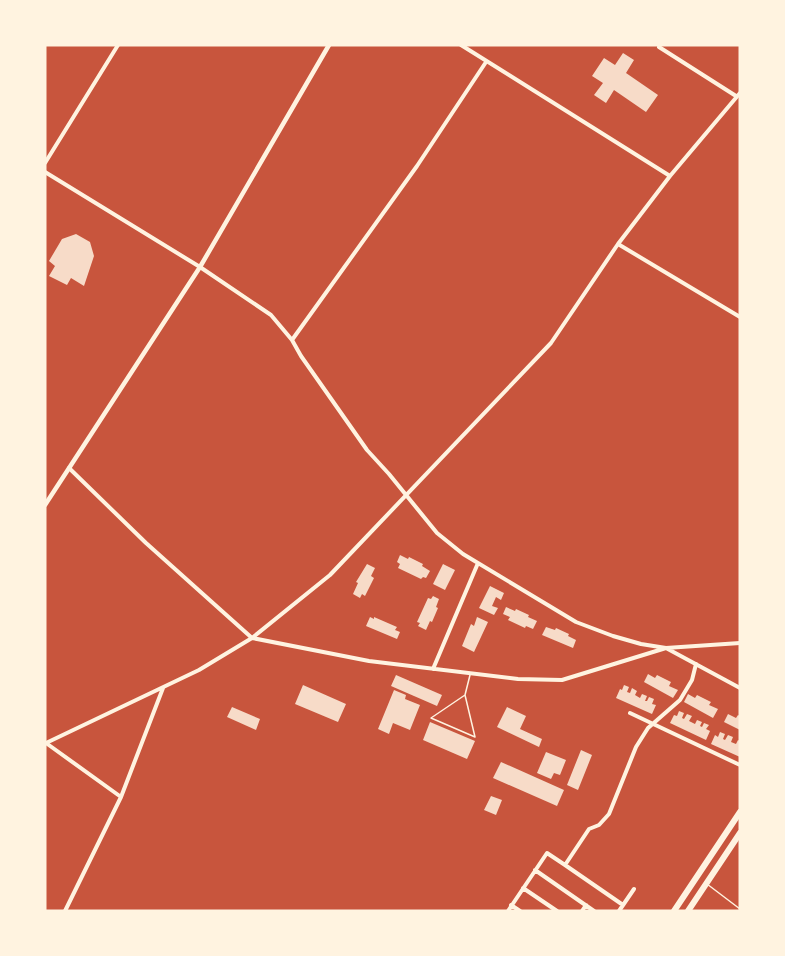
<svg xmlns="http://www.w3.org/2000/svg" width="785" height="956" viewBox="0 0 785 956" font-family="'Open Sans',sans-serif">
  <style>
    .building { fill: #f7dbc8 }
    .lines { fill: none; stroke-linecap: round; stroke-linejoin: round }
    .service { stroke: #fff3e0; stroke-width: 1.5 }
    .minor { stroke: #fff3e0; stroke-width: 4 }
    .tertiary { stroke: #fff3e0; stroke-width: 4.5 }
    .trunk { stroke: #fff3e0; stroke-width: 6 }
  </style>
  <rect width="100%" height="100%" fill="#c8553d"/>
  <path class="building" d="M 623,53 L 634,60 L 626,73 L 658,95 L 646,112 L 614,90 L 606,103 L 594,95 L 603,83 L 592,76 L 604,58 L 615,65 Z
    M 76,234 L 90,242 L 94,256 L 84,286 L 71,278 L 67,285 L 49,276 L 55,266 L 49,261 L 62,239 Z
    M 400,555 L 408,559 L 409,557 L 423,564 L 422,566 L 430,571 L 426,578 L 423,577 L 421,579 L 398,568 L 400,564 L 397,562 Z
    M 367,564 L 375,568 L 371,576 L 374,578 L 365,596 L 362,594 L 360,598 L 353,594 L 358,583 L 356,582 Z
    M 443,564 L 455,570 L 445,590 L 433,584 Z
    M 490,586 L 504,593 L 501,600 L 496,597 L 492,606 L 498,608 L 494,615 L 479,608 Z
    M 433,596 L 439,599 L 436,607 L 438,608 L 432,622 L 430,621 L 426,630 L 418,626 L 420,623 L 417,622 L 428,598 L 431,599 Z
    M 506,607 L 515,611 L 516,609 L 529,615 L 528,617 L 537,621 L 533,629 L 526,626 L 525,628 L 508,620 L 510,617 L 503,614 Z
    M 370,617 L 374,619 L 374,617 L 397,627 L 395,630 L 400,632 L 397,639 L 366,626 Z
    M 477,617 L 488,622 L 474,652 L 462,646 L 471,624 L 474,626 Z
    M 546,627 L 555,630 L 556,628 L 569,634 L 568,636 L 576,640 L 573,648 L 542,635 Z
    M 648,674 L 655,678 L 657,675 L 671,682 L 669,686 L 678,690 L 673,698 L 644,682 Z
    M 396,675 L 442,695 L 437,706 L 391,686 Z
    M 303,685 L 346,704 L 338,722 L 295,704 Z
    M 624,685 L 629,687 L 627,692 L 630,693 L 632,688 L 637,691 L 635,695 L 640,698 L 642,694 L 647,696 L 645,701 L 647,701 L 649,697 L 654,699 L 652,704 L 656,705 L 652,714 L 616,698 L 620,689 L 622,690 Z
    M 394,690 L 406,695 L 405,699 L 420,705 L 410,730 L 393,723 L 389,734 L 378,729 Z
    M 688,694 L 695,698 L 697,695 L 711,702 L 709,705 L 718,709 L 713,718 L 684,702 Z
    M 232,707 L 260,719 L 256,730 L 227,717 Z
    M 507,707 L 526,716 L 520,729 L 542,739 L 539,747 L 497,727 Z
    M 679,711 L 684,713 L 682,718 L 684,719 L 687,714 L 692,716 L 689,721 L 695,724 L 697,720 L 702,722 L 700,726 L 702,727 L 704,723 L 709,725 L 706,729 L 710,731 L 706,740 L 670,723 L 674,715 L 677,716 Z
    M 728,714 L 736,718 L 738,715 L 740,716 L 740,730 L 724,722 Z
    M 430,722 L 475,741 L 467,759 L 423,740 Z
    M 720,732 L 725,734 L 723,739 L 725,740 L 728,735 L 733,737 L 731,742 L 736,744 L 738,740 L 740,741 L 740,757 L 711,744 L 715,735 L 718,737 Z
    M 581,750 L 592,755 L 578,790 L 567,785 Z
    M 546,752 L 566,760 L 560,775 L 554,773 L 551,779 L 537,773 Z
    M 501,762 L 564,790 L 557,806 L 493,778 Z
    M 491,796 L 502,800 L 496,815 L 484,810 Z"/>
  <g class="lines">
    <path class="service" d="M 465,695 L 475,737 L 431,718 L 465,695 L 470,675
      M 707,884 L 740,909"/>
    <path class="minor" d="M 461,45 L 670,176
      M 659,47 L 736,96
      M 45,163 L 118,45
      M 45,172 L 200,267 L 271,315 L 292,340 L 301,356 L 367,450 L 389,474 L 437,533 L 463,554 L 576,622 L 613,636 L 641,644 L 666,648 L 740,688
      M 618,244 L 740,317
      M 292,340 L 417,166 L 486,62
      M 69,468 L 146,543 L 252,638 L 369,661 L 518,679 L 562,680 L 666,648 L 740,643
      M 433,669 L 478,563
      M 630,713 L 740,765
      M 46,743 L 199,670 L 252,638 L 330,575 L 551,343 L 618,244 L 670,176 L 740,93
      M 46,743 L 121,797
      M 535,870 L 594,911
      M 523,888 L 557,911
      M 511,905 L 520,911
      M 623,905 L 565,865 L 589,829 L 599,825 L 609,814 L 636,747 L 648,728 L 680,700 L 692,680 L 696,664
      M 65,911 L 121,797 L 163,688
      M 508,911 L 547,853 L 565,865
      M 582,911 L 586,905
      M 619,911 L 634,889"/>
    <path class="tertiary" d="M 45,505 L 200,267 L 329,45"/>
    <path class="trunk" d="M 674,911 L 740,812
      M 688,911 L 740,833"/>
  </g>
  <rect width="785" height="956" fill="none" stroke="#fff3e0" stroke-width="93"/>
</svg>
